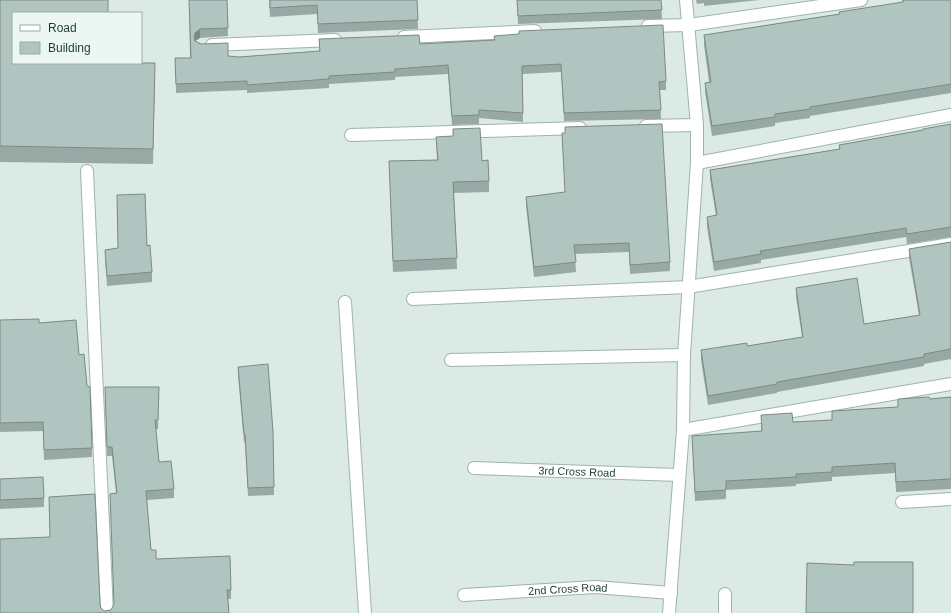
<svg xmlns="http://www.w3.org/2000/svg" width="951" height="613" viewBox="0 0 951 613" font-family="Helvetica,sans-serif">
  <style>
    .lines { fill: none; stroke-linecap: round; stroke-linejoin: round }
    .minor-casing { stroke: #9fb2ae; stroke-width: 14 }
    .minor { stroke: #fff; stroke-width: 12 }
    .wall { fill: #98a9a5 }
    .shaded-wall { fill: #7c8a86 }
    .building { fill: #b1c5c0; stroke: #7c8a86 }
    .labels { text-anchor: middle; stroke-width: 3; stroke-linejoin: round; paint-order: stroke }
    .street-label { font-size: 11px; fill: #1c3b38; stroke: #ecf7f3 }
  </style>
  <rect width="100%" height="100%" fill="#dceae6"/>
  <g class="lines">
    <g class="minor-casing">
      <g id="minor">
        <path d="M 648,26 L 689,25 L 861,0"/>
        <path d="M 404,37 L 535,31"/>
        <path d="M 212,45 L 335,40"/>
        <path d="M 646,126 L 697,125"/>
        <path d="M 351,135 L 580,128"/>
        <path d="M 697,163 L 951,115"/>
        <path d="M 87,171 L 107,613"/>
        <path d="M 413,299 L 688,287 L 951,244"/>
        <path d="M 345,302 L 365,613"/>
        <path d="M 451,360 L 684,355"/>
        <path d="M 683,430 L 951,384"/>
        <path id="s1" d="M 474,468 L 679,475"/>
        <path d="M 902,502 L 951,499"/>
        <path id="s2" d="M 464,595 L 595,587 L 671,593"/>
        <path d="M 669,613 L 683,430 L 684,355 L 697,163 L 697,125 L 686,0"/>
        <path d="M 725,613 L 725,594"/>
      </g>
    </g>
    <use href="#minor" class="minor"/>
  </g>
  <path class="wall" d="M 0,0 L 13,13 L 13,63 L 155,78 L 153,164 L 0,162 Z
    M 189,0 L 227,0 L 228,36 L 200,38 L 195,41 L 228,56 L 239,57 L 319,51 L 319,39 L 420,44 L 494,40 L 666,81 L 666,90 L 660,90 L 661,119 L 564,121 L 561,72 L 522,74 L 523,122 L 479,118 L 479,124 L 452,125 L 448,74 L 395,77 L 395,80 L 329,84 L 329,88 L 247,93 L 247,90 L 176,93 L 175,58 L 190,58 Z
    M 269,0 L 417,0 L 418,29 L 318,33 L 317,14 L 270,17 Z
    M 517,0 L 661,0 L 662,19 L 518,24 Z
    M 696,0 L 759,0 L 704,6 L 704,3 L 697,4 Z
    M 902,0 L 951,0 L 951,93 L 810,116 L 810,118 L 775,123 L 775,126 L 712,136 L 705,92 L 705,83 L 709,82 L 704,45 L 704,35 L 839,14 L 902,2 Z
    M 951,124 L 951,237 L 907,244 L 906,237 L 761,260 L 761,263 L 714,271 L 707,227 L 707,217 L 716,216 L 710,179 L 710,170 L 839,149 L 839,145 L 923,130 Z
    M 565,127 L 670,262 L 670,271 L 630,274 L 629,252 L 575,254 L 576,272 L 534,277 L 526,206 L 526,197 L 565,192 L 562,133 L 565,133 Z
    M 453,129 L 482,161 L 489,181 L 489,192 L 454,193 L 457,269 L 393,272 L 389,161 L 437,160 L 436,137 L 453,136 Z
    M 117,195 L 147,246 L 152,272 L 152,282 L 107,286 L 105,259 L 105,250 L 118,248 Z
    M 951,242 L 951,359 L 924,364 L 924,366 L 777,392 L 777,393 L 708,405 L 701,360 L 701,350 L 747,346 L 802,337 L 796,297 L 796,288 L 864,324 L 919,315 L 909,258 L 909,249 Z
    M 0,320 L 39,323 L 79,355 L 92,448 L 92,457 L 44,460 L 43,431 L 0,432 Z
    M 238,367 L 273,432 L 274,495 L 248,496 L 245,442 L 244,443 L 238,375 Z
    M 105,387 L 159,387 L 158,429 L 156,429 L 159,462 L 174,489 L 174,498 L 147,500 L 151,550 L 156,559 L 231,590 L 231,599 L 228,599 L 229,613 L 0,613 L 50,537 L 49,497 L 101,608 L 104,611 L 111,610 L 114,604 L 110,494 L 116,493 L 112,456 L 107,456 Z
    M 951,397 L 951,489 L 896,492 L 895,473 L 832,477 L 832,481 L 796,484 L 796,486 L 726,490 L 726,499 L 695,501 L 692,436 L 761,431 L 761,415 L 793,422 L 832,420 L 832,411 L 898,407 L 898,399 L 930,399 Z
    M 0,479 L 44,498 L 44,507 L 0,509 Z"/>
  <path class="shaded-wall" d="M 200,29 L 200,38 L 195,41 L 194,37 L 195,33 Z"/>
  <path class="building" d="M 0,0 L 108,0 L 108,13 L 13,13 L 13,63 L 155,63 L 153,149 L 0,146 Z
    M 189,0 L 227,0 L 228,28 L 200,29 L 195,33 L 194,37 L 195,41 L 201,44 L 228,43 L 228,56 L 239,57 L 320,51 L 319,39 L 419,35 L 420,44 L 495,40 L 494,36 L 519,34 L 519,31 L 663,25 L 666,81 L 659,82 L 661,110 L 564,113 L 561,64 L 522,66 L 523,113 L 479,110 L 479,115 L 452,116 L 448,65 L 395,69 L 395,72 L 329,76 L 329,79 L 247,85 L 247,81 L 176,84 L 175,58 L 191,58 Z
    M 270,0 L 417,0 L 418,20 L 318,24 L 317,5 L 270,8 Z
    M 517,0 L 661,0 L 662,10 L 518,16 Z
    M 903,0 L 951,0 L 951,84 L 810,107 L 810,109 L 775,114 L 775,117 L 712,126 L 705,83 L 711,82 L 704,35 L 840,14 L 839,12 L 903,2 Z
    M 662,124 L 670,262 L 630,265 L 629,243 L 574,245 L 576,262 L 534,267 L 526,197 L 565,192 L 562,133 L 565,133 L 565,127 Z
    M 951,124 L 951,227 L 907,234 L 906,228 L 760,251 L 761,254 L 714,262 L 707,217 L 717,215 L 710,170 L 840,149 L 839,145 L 923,130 L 923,129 Z
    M 480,128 L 482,161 L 488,160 L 489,181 L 453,182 L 457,258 L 393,261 L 389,161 L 438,160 L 436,137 L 453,136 L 453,129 Z
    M 145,194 L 147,246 L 150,245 L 152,272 L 107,276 L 105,250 L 118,248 L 117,195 Z
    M 951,242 L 951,349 L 924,354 L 924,357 L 777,382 L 777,384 L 708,396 L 701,350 L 747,343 L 747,346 L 803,337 L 796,288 L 857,278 L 864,324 L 920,315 L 909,249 Z
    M 39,319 L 39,323 L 76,320 L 79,355 L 84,354 L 87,386 L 90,387 L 92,448 L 44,450 L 43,422 L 0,423 L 0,320 Z
    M 268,364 L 273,432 L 274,487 L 248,488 L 245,434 L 244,434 L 238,367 Z
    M 105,387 L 159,387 L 158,420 L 155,420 L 159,462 L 171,461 L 174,489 L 146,491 L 151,550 L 156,550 L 156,559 L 230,556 L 231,590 L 227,590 L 229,613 L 0,613 L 0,539 L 50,537 L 49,497 L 95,494 L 100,604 L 101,608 L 104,611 L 111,610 L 114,604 L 110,494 L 117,493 L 112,447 L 107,447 Z
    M 929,397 L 930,399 L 951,397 L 951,479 L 896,482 L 895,463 L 832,467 L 832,472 L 796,474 L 796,477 L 726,481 L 726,490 L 695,492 L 692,436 L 762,431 L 761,415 L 762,415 L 792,413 L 793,422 L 832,420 L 832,411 L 898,407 L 898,399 Z
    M 43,477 L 44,498 L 0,500 L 0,479 Z
    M 854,562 L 913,562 L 913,613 L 806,613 L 807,563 L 854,565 Z"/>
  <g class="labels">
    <g class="street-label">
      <text dy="4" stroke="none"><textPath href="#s1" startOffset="103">3rd Cross Road</textPath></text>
      <text dy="4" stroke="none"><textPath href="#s2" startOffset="104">2nd Cross Road</textPath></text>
    </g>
  </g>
  <rect x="12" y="12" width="130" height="52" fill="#ecf7f3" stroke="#99aca8"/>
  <rect x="20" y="25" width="20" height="6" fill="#ffffff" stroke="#99aca8"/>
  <text x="48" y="32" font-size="12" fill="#1c3b38">Road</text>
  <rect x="20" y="42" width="20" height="12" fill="#b1c5c0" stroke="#99aca8"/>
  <text x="48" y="52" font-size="12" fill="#1c3b38">Building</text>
</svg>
